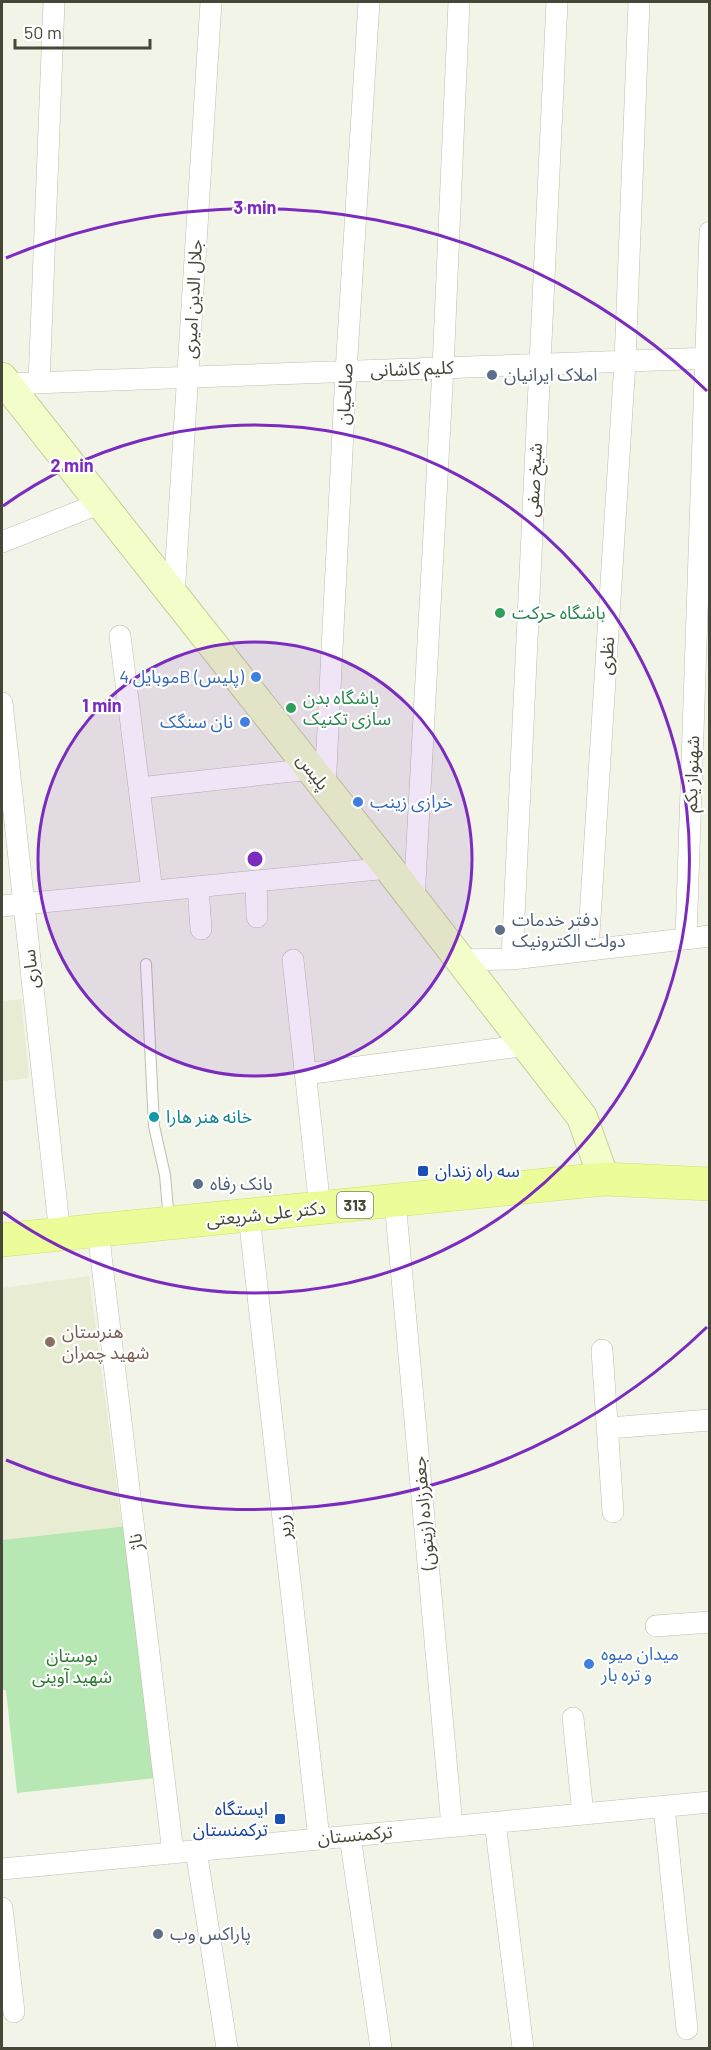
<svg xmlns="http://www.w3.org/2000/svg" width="711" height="2050" viewBox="0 0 711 2050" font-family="Barlow,'Noto Sans Arabic',sans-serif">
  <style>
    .education { fill: #e8ecd3 }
    .park { fill: #b7e7b2 }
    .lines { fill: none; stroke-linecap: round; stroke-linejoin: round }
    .lane-casing { stroke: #bdbfab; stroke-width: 12 }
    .street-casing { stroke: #bdbfab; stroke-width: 22 }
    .secondary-casing { stroke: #c5d097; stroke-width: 32 }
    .primary-casing { stroke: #cfe169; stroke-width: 34 }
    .lane { stroke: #fff; stroke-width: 10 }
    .street { stroke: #fff; stroke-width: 21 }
    .secondary { stroke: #f2fdc9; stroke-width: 30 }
    .primary { stroke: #ebfc99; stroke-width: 33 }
    .ring { fill: none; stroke: #7b2cbf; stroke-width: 3 }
    .service-dot { fill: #5c6f8a; stroke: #fff; stroke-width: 2 }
    .leisure-dot { fill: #2e9e5b; stroke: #fff; stroke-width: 2 }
    .shop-dot { fill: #3f7fe0; stroke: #fff; stroke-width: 2 }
    .culture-dot { fill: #0f9aa8; stroke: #fff; stroke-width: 2 }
    .transit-dot { fill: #1a4fb4; stroke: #fff; stroke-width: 2 }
    .education-dot { fill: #8d6e63; stroke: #fff; stroke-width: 2 }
    .labels { text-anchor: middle; stroke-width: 4.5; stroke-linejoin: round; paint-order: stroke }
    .shield { fill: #fff; stroke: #7e7e73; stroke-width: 1.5 }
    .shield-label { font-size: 16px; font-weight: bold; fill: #464737 }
    .street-label { font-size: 18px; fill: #464737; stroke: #fff }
    .service-label { font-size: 18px; fill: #4e5e75; stroke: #fff; text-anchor: start }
    .leisure-label { font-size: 18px; fill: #27864d; stroke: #fff; text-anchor: start }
    .shop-label { font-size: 18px; fill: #366cbe; stroke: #fff; text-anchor: end }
    .culture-label { font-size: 18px; fill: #0d838f; stroke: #fff; text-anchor: start }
    .transit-label { font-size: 18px; fill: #164399; stroke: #fff; text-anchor: start }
    .education-label { font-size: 18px; fill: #785e54; stroke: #fff; text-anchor: start }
    .park-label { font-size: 18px; fill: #2b7831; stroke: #fff }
    .centre { fill: #7b2cbf; stroke: #fff; stroke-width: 3 }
    .ring-label { font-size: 18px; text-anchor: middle; font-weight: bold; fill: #7b2cbf; stroke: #fff; stroke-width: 4.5; stroke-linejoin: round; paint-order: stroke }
  </style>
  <rect width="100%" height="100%" fill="#f2f4e8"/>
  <path class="education" d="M 21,999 L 29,1078 L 2,1081 L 2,1001 Z
    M 89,1276 L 122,1527 L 2,1540 L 2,1288 Z"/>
  <path class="park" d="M 128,1526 L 156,1778 L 17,1793 L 6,1690 L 2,1690 L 2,1540 Z"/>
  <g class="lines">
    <g class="lane-casing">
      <path id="lane" d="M 146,964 L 154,1126 L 165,1175 L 169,1221"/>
    </g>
    <g class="street-casing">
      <path id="street" d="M 39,383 L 54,2
        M 6,384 L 710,358
        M 2,542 L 98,504
        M 174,596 L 211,2
        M 120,636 L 152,891
        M 2,703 L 60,1235
        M 139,788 L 311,769
        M 325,788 L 346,372 L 369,2
        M 256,881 L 257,917
        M 198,887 L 201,929
        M 414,900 L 443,368 L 459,2
        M 2,906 L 389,868
        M 686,938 L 710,232
        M 588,950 L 625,361 L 639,2
        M 512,959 L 557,2
        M 293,960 L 320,1208
        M 461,960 L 512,959 L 710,936
        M 305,1074 L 528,1045
        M 395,1201 L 452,1826
        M 249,1216 L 319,1839
        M 98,1231 L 173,1853
        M 602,1350 L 613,1512
        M 609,1428 L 710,1420
        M 656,1626 L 710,1622
        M 573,1718 L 583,1814
        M 664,1807 L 687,2029
        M 495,1822 L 523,2048
        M 350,1836 L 381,2048
        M 196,1850 L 227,2048
        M 2,1869 L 710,1802
        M 2,1908 L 14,2012"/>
    </g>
    <g class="secondary-casing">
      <path id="secondary" d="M 2,378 L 389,868 L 582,1117 L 604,1179"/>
    </g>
    <g class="primary-casing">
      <path id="primary" d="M 2,1240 L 604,1179 L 710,1184"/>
    </g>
    <use href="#lane" class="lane"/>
    <use href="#street" class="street"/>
    <use href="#secondary" class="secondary"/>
    <use href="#primary" class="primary"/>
  </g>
  <circle cx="255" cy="859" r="217" fill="#7b2cbf" fill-opacity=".12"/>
  <g class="ring">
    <circle cx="255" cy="859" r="217"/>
    <path d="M3 506A434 434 0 1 1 3 1212"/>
    <path d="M707 1327A651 651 0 0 1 6 1460M6 258A651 651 0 0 1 707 391"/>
  </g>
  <g class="service-dot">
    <circle cx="492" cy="375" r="6"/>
    <circle cx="500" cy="930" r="6"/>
    <circle cx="198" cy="1184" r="6"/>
    <circle cx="158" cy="1934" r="6"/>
  </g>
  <g class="leisure-dot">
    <circle cx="500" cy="613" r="6"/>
    <circle cx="291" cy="708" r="6"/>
  </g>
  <g class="shop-dot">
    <circle cx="256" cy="677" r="6"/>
    <circle cx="245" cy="722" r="6"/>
    <circle cx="358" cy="802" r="6"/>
    <circle cx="589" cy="1664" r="6"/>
  </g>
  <circle class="culture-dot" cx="154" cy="1117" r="6"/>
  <g class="transit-dot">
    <rect x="417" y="1165" width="12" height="12" rx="3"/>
    <rect x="274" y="1813" width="12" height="12" rx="3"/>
  </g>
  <circle class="education-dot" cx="50" cy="1342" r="6"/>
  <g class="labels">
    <rect class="shield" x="337" y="1192" width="36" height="26" rx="4.5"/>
    <g class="shield-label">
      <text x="355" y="1211">313</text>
    </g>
    <g class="street-label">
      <text transform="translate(193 299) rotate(-87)" y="6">جلال الدین امیری</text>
      <text transform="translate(412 369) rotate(-2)" y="6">کلیم کاشانی</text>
      <text transform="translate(345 394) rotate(-87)" y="6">صالحیان</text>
      <text transform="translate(534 480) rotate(-87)" y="6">شیخ صفی</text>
      <text transform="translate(607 656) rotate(-86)" y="6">نظری</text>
      <text transform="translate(313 772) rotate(52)" y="6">پلیس</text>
      <text transform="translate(692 774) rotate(-88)" y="6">شهنواز یکم</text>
      <text transform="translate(31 969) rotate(-96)" y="6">ساری</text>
      <text transform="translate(266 1214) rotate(-6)" y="6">دکتر علی شریعتی</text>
      <text transform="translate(424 1513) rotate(-95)" y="6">جعفرزاده (زیتون)</text>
      <text transform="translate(284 1527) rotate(-96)" y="6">زریر</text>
      <text transform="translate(136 1542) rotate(-97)" y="6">ناژ</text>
      <text transform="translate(355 1835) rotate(-5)" y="6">ترکمنستان</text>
    </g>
    <g class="service-label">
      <text x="504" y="381">املاک ایرانیان</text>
      <text x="512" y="926">دفتر خدمات<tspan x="512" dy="21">دولت الکترونیک</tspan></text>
      <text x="210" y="1190">بانک رفاه</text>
      <text x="170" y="1940">پاراکس وب</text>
    </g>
    <g class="leisure-label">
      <text x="512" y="619">باشگاه حرکت</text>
      <text x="303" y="704">باشگاه بدن<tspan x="303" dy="21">سازی تکنیک</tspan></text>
    </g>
    <g class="shop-label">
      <text x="244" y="683">موبایل 4B (پلیس)</text>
      <text x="233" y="728">نان سنگک</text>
      <text x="370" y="808" text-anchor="start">خرازی زینب</text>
      <text x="601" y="1660" text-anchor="start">میدان میوه<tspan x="601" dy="21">و تره بار</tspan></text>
    </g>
    <g class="culture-label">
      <text x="166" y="1123">خانه هنر هارا</text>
    </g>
    <g class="transit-label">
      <text x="435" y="1177">سه راه زندان</text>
      <text x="268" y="1815" text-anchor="end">ایستگاه<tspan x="268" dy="21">ترکمنستان</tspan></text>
    </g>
    <g class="education-label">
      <text x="62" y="1338">هنرستان<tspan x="62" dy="21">شهید چمران</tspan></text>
    </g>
    <g class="park-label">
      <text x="72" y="1662">بوستان<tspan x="72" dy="21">شهید آوینی</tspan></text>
    </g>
  </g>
  <circle cx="255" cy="859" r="9" class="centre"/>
  <g class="ring-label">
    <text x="255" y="214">3 min</text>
    <text x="72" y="472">2 min</text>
    <text x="102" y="712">1 min</text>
  </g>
  <rect width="711" height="2050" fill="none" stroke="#464737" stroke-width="6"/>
  <path d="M15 39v9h135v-9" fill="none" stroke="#464737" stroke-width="3"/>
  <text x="24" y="39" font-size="18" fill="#464737" stroke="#ffffff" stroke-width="4.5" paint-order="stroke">50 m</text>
</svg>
